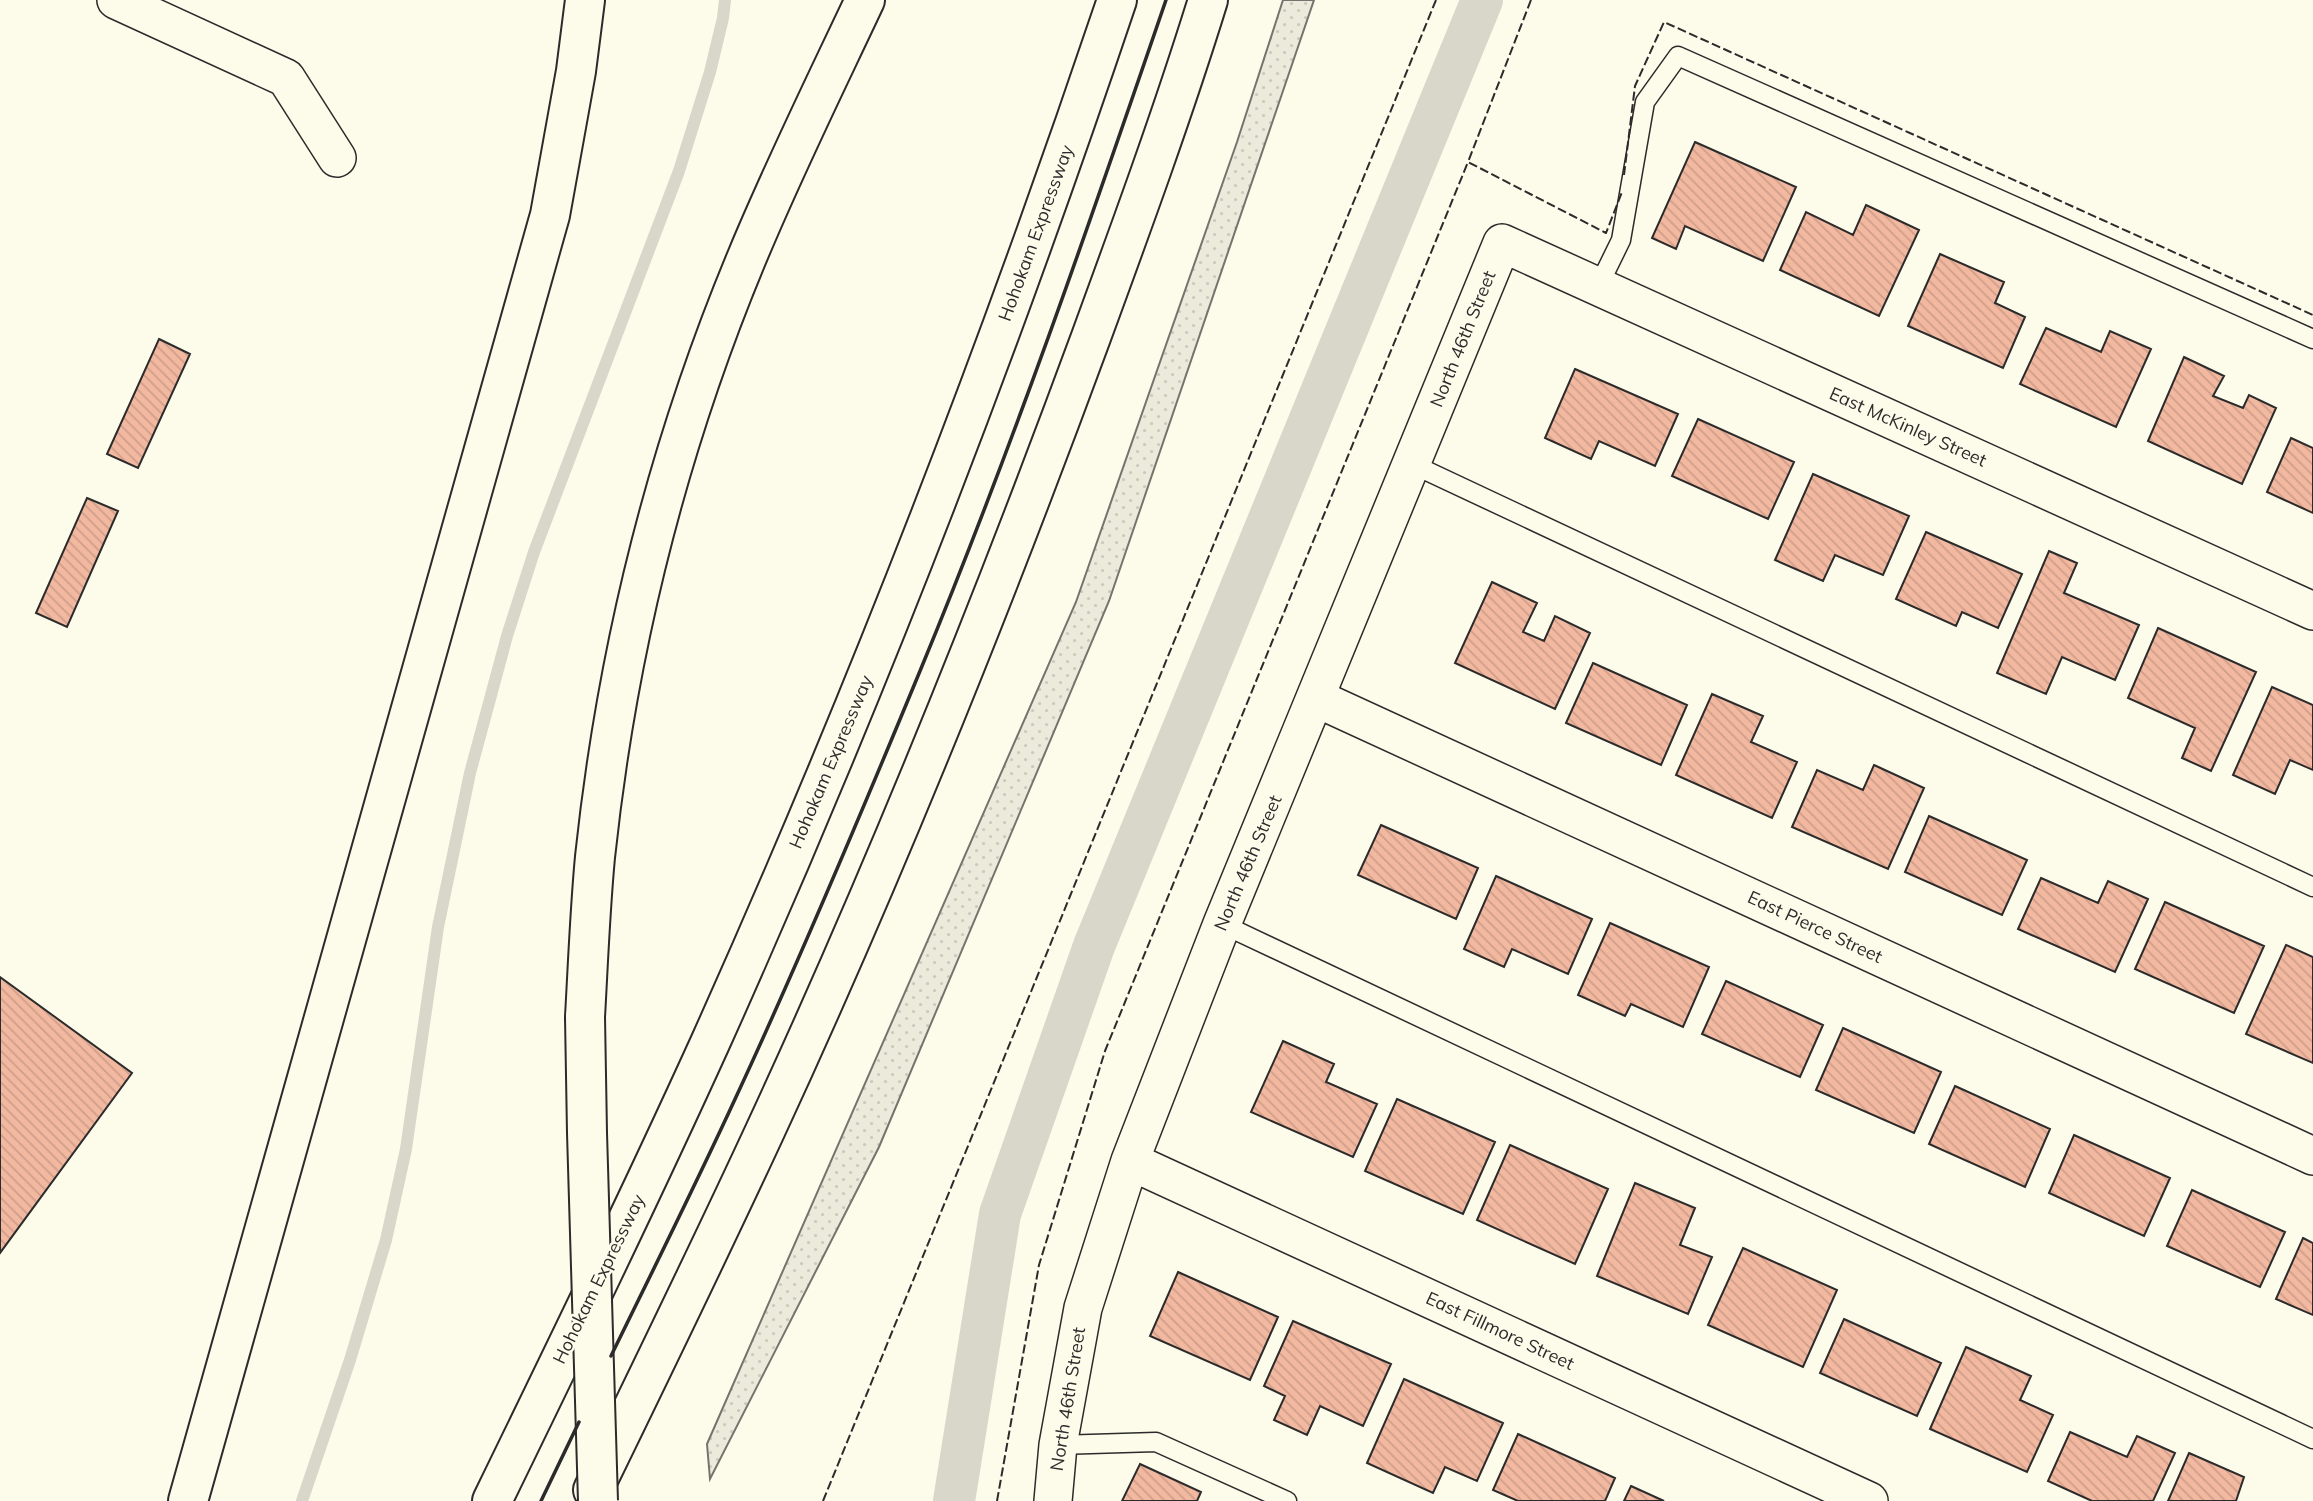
<svg xmlns="http://www.w3.org/2000/svg" width="2313" height="1501" viewBox="0 0 2313 1501" font-family="Mulish,sans-serif">
  <style>
    .grass { fill: url(#grass-dots); stroke: #74746e; stroke-width: 2 }
    .lines { fill: none; stroke-linecap: round; stroke-linejoin: round }
    .stream { stroke: #d8d7c9; stroke-width: 12 }
    .canal { stroke: #d8d7c9; stroke-width: 42 }
    .building { fill: url(#building-back-hatch); stroke: #2b2b2b; stroke-width: 2 }
    .lane-casing { stroke: #2b2b2b; stroke-width: 21 }
    .street-casing { stroke: #2b2b2b; stroke-width: 40 }
    .highway-casing { stroke: #2b2b2b; stroke-width: 42 }
    .lane { stroke: #fdfbea; stroke-width: 18 }
    .street { stroke: #fdfbea; stroke-width: 37 }
    .highway { stroke: #fdfbea; stroke-width: 38 }
    .highway-bridge-casing { stroke: #2b2b2b; stroke-width: 42; stroke-linecap: butt }
    .highway-bridge { stroke: #fdfbea; stroke-width: 38 }
    .fence { stroke: #2b2b2b; stroke-width: 2; stroke-dasharray: 9 3.5; stroke-linecap: butt }
    .wall { stroke: #2b2b2b; stroke-width: 3.5 }
    .labels { text-anchor: middle; stroke-width: 5; stroke-linejoin: round; paint-order: stroke }
    .street-label { font-size: 18px; fill: #2b2b2b; stroke: #fdfbea }
  </style>
  <defs>
    <pattern id="grass-dots" width="8" height="8" patternUnits="userSpaceOnUse" patternTransform="scale(1.75)"><rect width="8" height="8" fill="#ecebdb"/><path d="M2 2h.1M6 6h.1" fill="none" stroke="#cbcabc" stroke-width="1.8" stroke-linecap="round"/></pattern>
    <pattern id="building-back-hatch" width="6" height="6" patternUnits="userSpaceOnUse" patternTransform="scale(1.75)"><rect width="6" height="6" fill="#f2b8a0"/><path d="M-1 5l2 2M0 0l6 6M5-1l2 2" fill="none" stroke="#d09e8a"/></pattern>
  </defs>
  <rect width="100%" height="100%" fill="#fdfbea"/>
  <path class="grass" d="M 1283,0 L 1314,0 L 1109,601 L 879,1147 L 710,1479 L 707,1444 L 1076,602 L 1237,142 Z"/>
  <g class="lines">
    <path class="stream" d="M 302,1501 L 350,1360 L 386,1240 L 406,1149 L 438,927 L 470,773 L 507,636 L 534,552 L 679,171 L 710,72 L 723,18 L 725,0"/>
    <path class="canal" d="M 954,1501 L 1000,1214 L 1094,946 L 1482,0"/>
  </g>
  <path class="building" d="M 1695,142 L 1796,187 L 1763,261 L 1685,226 L 1676,249 L 1652,238 Z
    M 1866,205 L 1919,230 L 1879,316 L 1780,270 L 1806,212 L 1853,235 Z
    M 1940,254 L 2004,282 L 1995,303 L 2025,317 L 2003,368 L 1908,326 Z
    M 2046,328 L 2101,352 L 2110,331 L 2151,349 L 2116,427 L 2020,384 Z
    M 159,339 L 190,354 L 138,468 L 107,454 Z
    M 2184,357 L 2224,376 L 2213,396 L 2243,408 L 2249,395 L 2276,408 L 2242,484 L 2148,441 Z
    M 1575,369 L 1678,414 L 1655,466 L 1599,441 L 1591,459 L 1545,438 Z
    M 1698,419 L 1794,462 L 1768,519 L 1672,476 Z
    M 2291,438 L 2313,448 L 2313,513 L 2267,492 Z
    M 1813,474 L 1909,516 L 1883,575 L 1835,555 L 1823,581 L 1775,560 Z
    M 87,498 L 118,511 L 67,627 L 36,613 Z
    M 1926,532 L 2022,574 L 1998,628 L 1962,612 L 1956,626 L 1896,599 Z
    M 2049,551 L 2077,563 L 2064,593 L 2139,625 L 2115,680 L 2062,657 L 2046,694 L 1997,673 Z
    M 1492,582 L 1537,603 L 1523,632 L 1544,641 L 1555,616 L 1590,633 L 1555,709 L 1455,663 Z
    M 2158,628 L 2256,672 L 2211,771 L 2182,758 L 2195,728 L 2128,698 Z
    M 1593,663 L 1687,705 L 1661,765 L 1566,723 Z
    M 2272,687 L 2313,705 L 2313,770 L 2290,760 L 2275,794 L 2233,775 Z
    M 1712,694 L 1763,716 L 1751,742 L 1797,762 L 1772,818 L 1676,775 Z
    M 1874,765 L 1924,788 L 1888,869 L 1792,827 L 1817,770 L 1863,790 Z
    M 1929,816 L 2027,860 L 2002,915 L 1905,872 Z
    M 1381,825 L 1478,868 L 1456,919 L 1358,875 Z
    M 1496,876 L 1592,919 L 1568,974 L 1512,949 L 1504,967 L 1464,949 Z
    M 2041,878 L 2098,903 L 2108,881 L 2148,899 L 2115,972 L 2018,929 Z
    M 2165,902 L 2264,946 L 2234,1013 L 2135,969 Z
    M 1610,923 L 1709,967 L 1683,1027 L 1631,1004 L 1625,1016 L 1578,995 Z
    M 2286,945 L 2313,957 L 2313,1063 L 2246,1034 Z
    M 0,977 L 132,1073 L 0,1253 Z
    M 1726,981 L 1823,1025 L 1800,1077 L 1702,1034 Z
    M 1843,1028 L 1941,1072 L 1914,1133 L 1816,1090 Z
    M 1283,1041 L 1334,1064 L 1326,1082 L 1377,1104 L 1353,1157 L 1251,1112 Z
    M 1955,1086 L 2050,1129 L 2025,1187 L 1929,1144 Z
    M 1397,1099 L 1495,1142 L 1463,1214 L 1365,1171 Z
    M 2074,1135 L 2170,1178 L 2144,1236 L 2049,1193 Z
    M 1510,1145 L 1608,1189 L 1575,1264 L 1477,1220 Z
    M 1635,1183 L 1695,1208 L 1680,1245 L 1712,1257 L 1688,1314 L 1597,1276 Z
    M 2192,1190 L 2285,1232 L 2260,1287 L 2167,1246 Z
    M 2303,1238 L 2313,1243 L 2313,1315 L 2276,1299 Z
    M 1743,1248 L 1837,1290 L 1803,1367 L 1708,1325 Z
    M 1178,1272 L 1278,1317 L 1250,1380 L 1150,1336 Z
    M 1844,1319 L 1941,1363 L 1917,1416 L 1820,1373 Z
    M 1293,1321 L 1391,1364 L 1363,1426 L 1320,1406 L 1307,1435 L 1274,1420 L 1285,1396 L 1264,1386 Z
    M 1966,1347 L 2031,1376 L 2020,1400 L 2053,1415 L 2027,1472 L 1930,1429 Z
    M 1404,1379 L 1503,1423 L 1477,1481 L 1445,1467 L 1433,1493 L 1367,1463 Z
    M 2070,1432 L 2127,1457 L 2137,1436 L 2175,1453 L 2153,1501 L 2092,1501 L 2048,1481 Z
    M 1518,1434 L 1615,1478 L 1605,1501 L 1518,1501 L 1493,1490 Z
    M 2189,1453 L 2244,1477 L 2236,1501 L 2168,1501 Z
    M 1140,1464 L 1201,1492 L 1197,1501 L 1122,1501 Z
    M 1631,1486 L 1664,1501 L 1624,1501 Z"/>
  <g class="lines">
    <g class="lane-casing">
      <path id="lane" d="M 1598,287 L 1621,240 L 1645,102 L 1678,56 L 2313,339
        M 1412,464 L 2313,887
        M 1222,924 L 2313,1439
        M 1058,1445 L 1156,1442 L 1287,1501"/>
    </g>
    <g class="street-casing">
      <path id="street" d="M 116,0 L 286,78 L 337,158
        M 1316,698 L 2313,1156
        M 1130,1161 L 1869,1501
        M 1053,1501 L 1058,1445 L 1083,1308 L 1130,1161 L 1222,924 L 1502,243 L 2313,611"/>
    </g>
    <g class="highway-casing">
      <path id="highway" d="M 585,1017 C 588,964 590,910 595,857 C 617,651 667,449 747,257 C 783,170 825,85 865,0
        M 593,1490 C 651,1371 709,1252 765,1131 C 885,872 992,606 1091,337 C 1132,225 1173,113 1208,0
        M 188,1501 L 550,215 L 576,71 L 585,0
        M 492,1501 C 566,1349 640,1197 710,1043 C 863,703 998,354 1117,0"/>
    </g>
    <use href="#lane" class="lane"/>
    <use href="#street" class="street"/>
    <use href="#highway" class="highway"/>
    <g class="highway-bridge-casing">
      <path id="highway-bridge" d="M 585,1017 L 587,1133 L 598,1501"/>
    </g>
    <use href="#highway-bridge" class="highway-bridge"/>
    <path class="fence" d="M 1531,0 L 1468,162 L 1606,233 L 1622,192
      M 1624,175 L 1635,86 L 1664,22 L 2313,315
      M 823,1501 L 1436,0
      M 997,1501 L 1039,1265 L 1105,1051 L 1468,162"/>
    <path class="wall" d="M 611,1356 C 653,1270 696,1184 736,1097 C 801,957 861,814 920,671 C 1011,451 1089,225 1166,0
      M 541,1501 L 579,1422"/>
  </g>
  <g class="labels">
    <g class="street-label">
      <text transform="translate(1036 233) rotate(-70)" y="6">Hohokam Expressway</text>
      <text transform="translate(1463 339) rotate(-68)" y="6">North 46th Street</text>
      <text transform="translate(1908 427) rotate(24)" y="6">East McKinley Street</text>
      <text transform="translate(831 762) rotate(-67)" y="6">Hohokam Expressway</text>
      <text transform="translate(1248 863) rotate(-67)" y="6">North 46th Street</text>
      <text transform="translate(1815 927) rotate(25)" y="6">East Pierce Street</text>
      <text transform="translate(599 1279) rotate(-64)" y="6">Hohokam Expressway</text>
      <text transform="translate(1500 1331) rotate(25)" y="6">East Fillmore Street</text>
      <text transform="translate(1068 1399) rotate(-81)" y="6">North 46th Street</text>
    </g>
  </g>
</svg>
